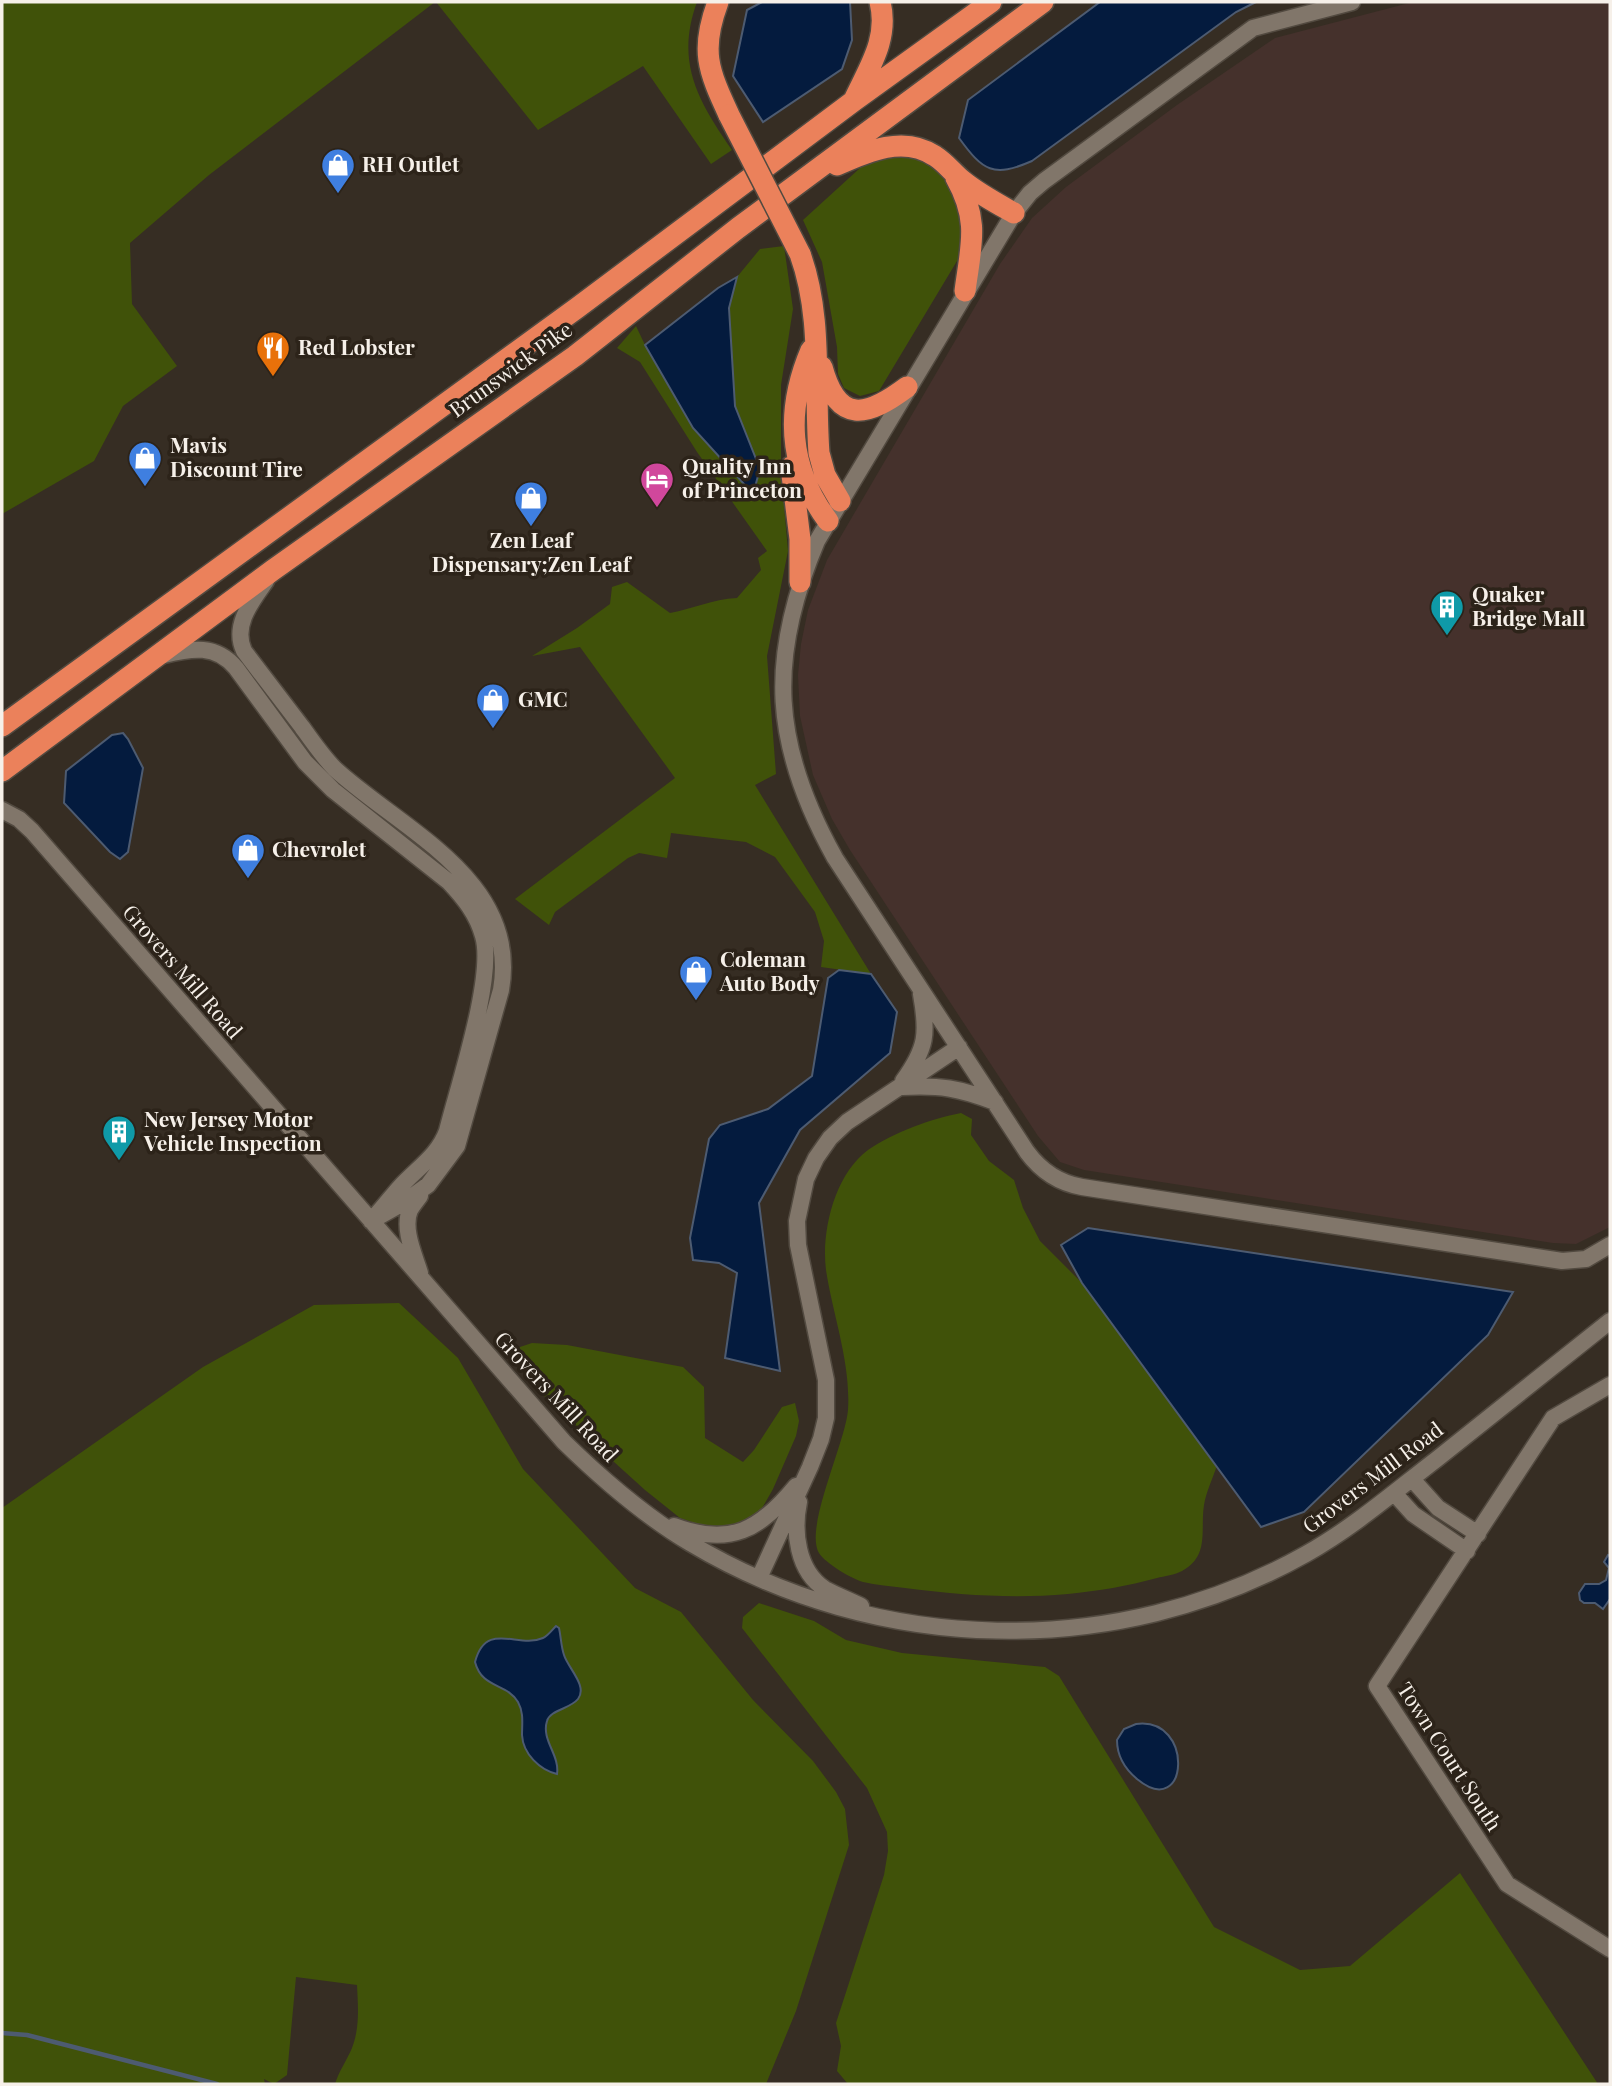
<svg xmlns="http://www.w3.org/2000/svg" width="1612" height="2086" viewBox="0 0 1612 2086" font-family="'Playfair Display',serif">
  <style>
    .commercial { fill: #45312c }
    .green { fill: #405209 }
    .water { fill: #041b3e; stroke: #4d5b71; stroke-width: 2 }
    .lines { fill: none; stroke-linecap: round; stroke-linejoin: round }
    .stream { stroke: #4d5b71; stroke-width: 4.5 }
    .minor-casing { stroke: #524a40; stroke-width: 19 }
    .highway-casing { stroke: #524a40; stroke-width: 24 }
    .minor { stroke: #81766a; stroke-width: 16 }
    .highway { stroke: #eb815b; stroke-width: 21 }
    .highway-bridge-casing { stroke: #524a40; stroke-width: 24; stroke-linecap: butt }
    .highway-bridge { stroke: #eb815b; stroke-width: 21 }
    .labels { text-anchor: middle; stroke-width: 7; stroke-linejoin: round; paint-order: stroke }
    .poi-label { font-size: 21px; font-weight: bold; fill: #f6f0e9; stroke: #2c2319; text-anchor: start }
    .street-label { font-size: 21px; fill: #f6f0e9; stroke: #2c2319 }
  </style>
  <rect width="100%" height="100%" fill="#362d23"/>
  <path class="commercial" d="M 1413,2 L 1610,2 L 1610,1227 L 1576,1244 L 1553,1243 L 1084,1170 L 1060,1162 L 1038,1136 L 850,850 L 832,819 L 813,775 L 800,716 L 798,675 L 801,644 L 808,610 L 827,560 L 1000,264 L 1032,218 L 1066,187 L 1177,105 L 1275,38 Z"/>
  <path class="green" d="M 2,2 L 435,2 L 209,175 L 130,243 L 132,304 L 177,366 L 123,406 L 94,461 L 2,514 Z
    M 436,2 L 697,2 C 675,62 698,101 732,150 L 711,164 L 643,66 L 538,130 Z
    M 887,151 L 931,159 L 963,200 L 966,234 L 960,256 L 879,391 L 860,396 L 844,388 L 838,374 L 837,347 L 822,262 L 803,220 L 871,158 Z
    M 784,246 L 793,309 L 781,385 L 781,471 L 788,551 L 767,656 L 776,774 L 755,785 L 871,974 L 821,967 L 824,941 L 815,912 L 775,857 L 746,842 L 671,833 L 667,858 L 639,853 L 628,858 L 555,912 L 549,925 L 515,899 L 675,778 L 580,647 L 532,656 L 577,628 L 610,604 L 612,587 L 627,582 L 670,613 C 693,609 712,599 737,598 L 761,570 L 758,558 L 767,551 L 697,452 L 640,362 L 617,348 L 636,326 L 645,345 L 760,469 L 735,406 L 729,308 L 737,277 L 760,249 Z
    M 961,1113 L 972,1119 L 971,1135 L 989,1161 L 1014,1180 L 1023,1208 L 1040,1241 L 1082,1283 L 1217,1465 C 1213,1478 1206,1492 1204,1505 C 1200,1530 1210,1556 1182,1571 C 1175,1575 1164,1576 1157,1578 C 1128,1586 1098,1591 1068,1594 C 1013,1599 959,1595 905,1588 C 891,1586 876,1585 863,1582 C 852,1579 825,1563 819,1553 C 804,1528 845,1444 848,1410 C 851,1363 833,1316 826,1270 C 821,1231 835,1174 868,1150 C 894,1132 931,1119 961,1113 Z
    M 399,1303 L 458,1358 L 523,1469 L 635,1588 L 681,1612 L 753,1700 L 813,1761 L 836,1792 L 845,1809 L 849,1845 L 796,2011 L 766,2084 L 335,2084 C 339,2071 347,2060 352,2048 C 360,2027 358,2007 357,1985 L 296,1977 L 287,2075 L 274,2084 L 264,2079 L 265,2084 L 2,2084 L 2,1508 L 203,1367 L 314,1305 Z
    M 532,1343 L 567,1345 L 683,1367 L 704,1387 L 705,1438 L 743,1462 L 754,1450 L 782,1407 L 795,1403 L 799,1421 L 796,1436 L 773,1489 L 757,1517 L 730,1528 L 707,1527 L 680,1518 L 645,1490 L 582,1433 L 525,1377 L 517,1348 Z
    M 759,1603 L 814,1621 L 846,1640 L 902,1653 L 1045,1667 L 1059,1676 L 1214,1927 L 1300,1970 L 1350,1966 L 1460,1873 L 1598,2084 L 848,2084 L 837,2071 L 841,2046 L 836,2023 L 884,1875 L 888,1851 L 887,1832 L 867,1788 L 742,1628 L 743,1617 Z"/>
  <path class="water" d="M 762,2 L 850,2 L 852,40 L 842,69 L 763,122 L 733,76 L 747,10 Z
    M 1100,2 L 1256,2 L 1236,12 L 1032,161 C 993,178 983,171 959,138 L 968,100 Z
    M 737,277 L 729,308 L 735,406 L 760,469 L 753,494 L 693,428 L 645,345 L 718,288 Z
    M 123,733 L 128,739 L 143,768 L 128,852 L 120,859 L 110,852 L 64,803 L 66,771 L 112,735 Z
    M 839,970 L 871,974 L 897,1012 L 890,1053 L 800,1130 L 759,1203 L 780,1371 L 725,1358 L 737,1273 L 719,1263 L 693,1260 L 690,1238 L 709,1139 L 720,1125 L 768,1109 L 812,1076 L 828,978 Z
    M 1088,1228 L 1513,1292 L 1488,1335 L 1304,1512 L 1261,1527 L 1082,1283 L 1061,1245 Z
    M 1608,1555 L 1610,1556 L 1610,1599 L 1603,1609 L 1595,1603 L 1584,1603 L 1580,1600 L 1579,1593 L 1585,1584 L 1599,1584 L 1606,1580 L 1609,1568 L 1604,1562 Z
    M 556,1626 L 559,1628 C 561,1637 561,1646 564,1655 C 568,1668 588,1686 578,1699 C 570,1709 550,1710 547,1721 C 541,1740 560,1755 557,1774 C 540,1770 523,1754 522,1735 C 522,1724 524,1713 518,1702 C 507,1683 482,1689 475,1662 C 486,1620 518,1649 543,1638 C 548,1636 552,1630 556,1626 Z
    M 1136,1724 C 1195,1716 1189,1822 1137,1779 C 1125,1769 1117,1755 1117,1740 L 1124,1729 Z"/>
  <g class="lines">
    <path class="stream" d="M 2,2033 L 27,2035 L 217,2084"/>
    <g class="minor-casing">
      <path id="minor" d="M 1352,2 L 1253,28 L 1044,181 L 1030,193 L 1014,213 L 817,541 C 767,659 772,745 835,858 L 1027,1152 C 1041,1171 1059,1183 1082,1187 L 1562,1261 L 1586,1259 L 1610,1245
        M 266,581 C 252,601 232,625 244,651 C 263,676 283,702 302,727 C 312,741 323,757 335,769 C 403,831 520,880 501,990 L 457,1146 L 428,1185 L 403,1203 L 371,1221
        M 164,655 C 192,648 216,644 236,668 L 305,762 L 333,790 L 449,882 C 464,898 477,914 483,936 C 495,976 458,1087 447,1131 C 438,1156 417,1168 399,1188 C 392,1196 385,1205 377,1214
        M 2,810 L 19,819 L 32,831 L 564,1442 C 603,1480 643,1515 690,1543 C 877,1655 1116,1661 1306,1554 C 1354,1527 1394,1492 1437,1459 C 1494,1413 1552,1367 1610,1321
        M 903,1081 C 927,1048 928,1033 921,994
        M 902,1087 C 940,1085 959,1088 995,1102
        M 420,1273 C 415,1256 402,1229 410,1210 C 413,1205 417,1200 420,1196
        M 1610,1385 L 1553,1418 L 1377,1686 L 1507,1884 L 1610,1949
        M 1412,1479 L 1438,1508 L 1478,1534
        M 1394,1493 L 1413,1514 L 1467,1551
        M 799,1502 C 793,1531 797,1571 825,1589 C 836,1595 849,1600 861,1606
        M 674,1526 C 730,1547 760,1530 796,1486
        M 759,1578 L 810,1467 L 821,1439 L 826,1418 L 826,1380 L 798,1245 L 797,1221 L 806,1179 L 816,1158 L 830,1138 L 847,1122 L 959,1047"/>
    </g>
    <g class="highway-casing">
      <path id="highway" d="M 718,2 C 700,50 708,70 729,115
        M 855,98 C 870,66 889,38 880,2
        M 837,165 C 868,151 904,135 935,156 C 946,163 953,173 963,181 C 979,194 996,203 1014,213
        M 956,178 C 980,221 971,245 965,291
        M 800,254 C 823,317 814,386 819,453 L 825,475 L 840,501
        M 811,350 C 785,411 788,467 828,521
        M 822,367 C 838,425 867,417 907,387
        M 791,467 L 800,539 L 800,582
        M 2,726 L 577,308 L 855,100 L 991,2
        M 2,771 L 273,570 L 575,356 L 738,228 L 1043,2"/>
    </g>
    <use href="#minor" class="minor"/>
    <use href="#highway" class="highway"/>
    <g class="highway-bridge-casing">
      <path id="highway-bridge" d="M 729,115 L 800,254"/>
    </g>
    <use href="#highway-bridge" class="highway-bridge"/>
  </g>
  <defs>
    <g id="shop-pin" transform="scale(1.75)"><path d="M0 17L-7.5 6A9.5 9.5 0 1 1 7.5 6Z" fill="#3f7fe0" stroke="#2c2319"/><path d="M-5-2.5h2.3a2.7 3.5 0 0 1 5.4 0H5L5.5 6h-11ZM-1.5-2.5h3a1.5 2.3 0 0 0-3 0Z" fill="#fff"/></g>
    <g id="restaurant-pin" transform="scale(1.75)"><path d="M0 17L-7.5 6A9.5 9.5 0 1 1 7.5 6Z" fill="#e8710a" stroke="#2c2319"/><path d="M-5-6h1v4h1v-4h1v4h1v-4h1v5L-1.5 .5V6h-2V.5L-5-1ZM5-6V6H3V1.5H1.5Q1.5-4 5-6Z" fill="#fff"/></g>
    <g id="hotel-pin" transform="scale(1.75)"><path d="M0 17L-7.5 6A9.5 9.5 0 1 1 7.5 6Z" fill="#d1479c" stroke="#2c2319"/><path d="M-6-4.5h1.5V1H6V5H4.5V3h-9V5H-6ZM-4 0a1.8 1.8 0 1 1 3.6 0ZM.5 0V-2.5h3Q6-2.5 6 0Z" fill="#fff"/></g>
    <g id="building-pin" transform="scale(1.75)"><path d="M0 17L-7.5 6A9.5 9.5 0 1 1 7.5 6Z" fill="#0f9aa8" stroke="#2c2319"/><path d="M-4-6H4V6H1V3H-1V6H-4ZM-2.5-4.3h1.7v1.8h-1.7ZM.8-4.3h1.7v1.8H.8ZM-2.5-1h1.7V.8h-1.7ZM.8-1h1.7V.8H.8Z" fill="#fff"/></g>
  </defs>
  <g fill-rule="evenodd">
    <use href="#shop-pin" x="338" y="165"/>
    <use href="#restaurant-pin" x="273" y="348"/>
    <use href="#shop-pin" x="145" y="458"/>
    <use href="#hotel-pin" x="657" y="479"/>
    <use href="#shop-pin" x="531" y="498"/>
    <use href="#building-pin" x="1447" y="607"/>
    <use href="#shop-pin" x="493" y="700"/>
    <use href="#shop-pin" x="248" y="850"/>
    <use href="#shop-pin" x="696" y="972"/>
    <use href="#building-pin" x="119" y="1132"/>
  </g>
  <g class="labels">
    <g class="poi-label">
      <text x="362" y="172">RH Outlet</text>
      <text x="298" y="355">Red Lobster</text>
      <text x="170" y="453">Mavis<tspan x="170" dy="24">Discount Tire</tspan></text>
      <text x="682" y="474">Quality Inn<tspan x="682" dy="24">of Princeton</tspan></text>
      <text x="531" y="548" text-anchor="middle">Zen Leaf<tspan x="531" dy="24">Dispensary;Zen Leaf</tspan></text>
      <text x="1472" y="602">Quaker<tspan x="1472" dy="24">Bridge Mall</tspan></text>
      <text x="518" y="707">GMC</text>
      <text x="272" y="857">Chevrolet</text>
      <text x="720" y="967">Coleman<tspan x="720" dy="24">Auto Body</tspan></text>
      <text x="144" y="1127">New Jersey Motor<tspan x="144" dy="24">Vehicle Inspection</tspan></text>
    </g>
    <g class="street-label">
      <text transform="translate(511 370) rotate(-36)" y="7">Brunswick Pike</text>
      <text transform="translate(182 972) rotate(49)" y="7">Grovers Mill Road</text>
      <text transform="translate(556 1397) rotate(47)" y="7">Grovers Mill Road</text>
      <text transform="translate(1373 1478) rotate(-37)" y="7">Grovers Mill Road</text>
      <text transform="translate(1449 1757) rotate(57)" y="7">Town Court South</text>
    </g>
  </g>
  <rect width="1612" height="2086" fill="none" stroke="#f6f0e9" stroke-width="7"/>
</svg>
